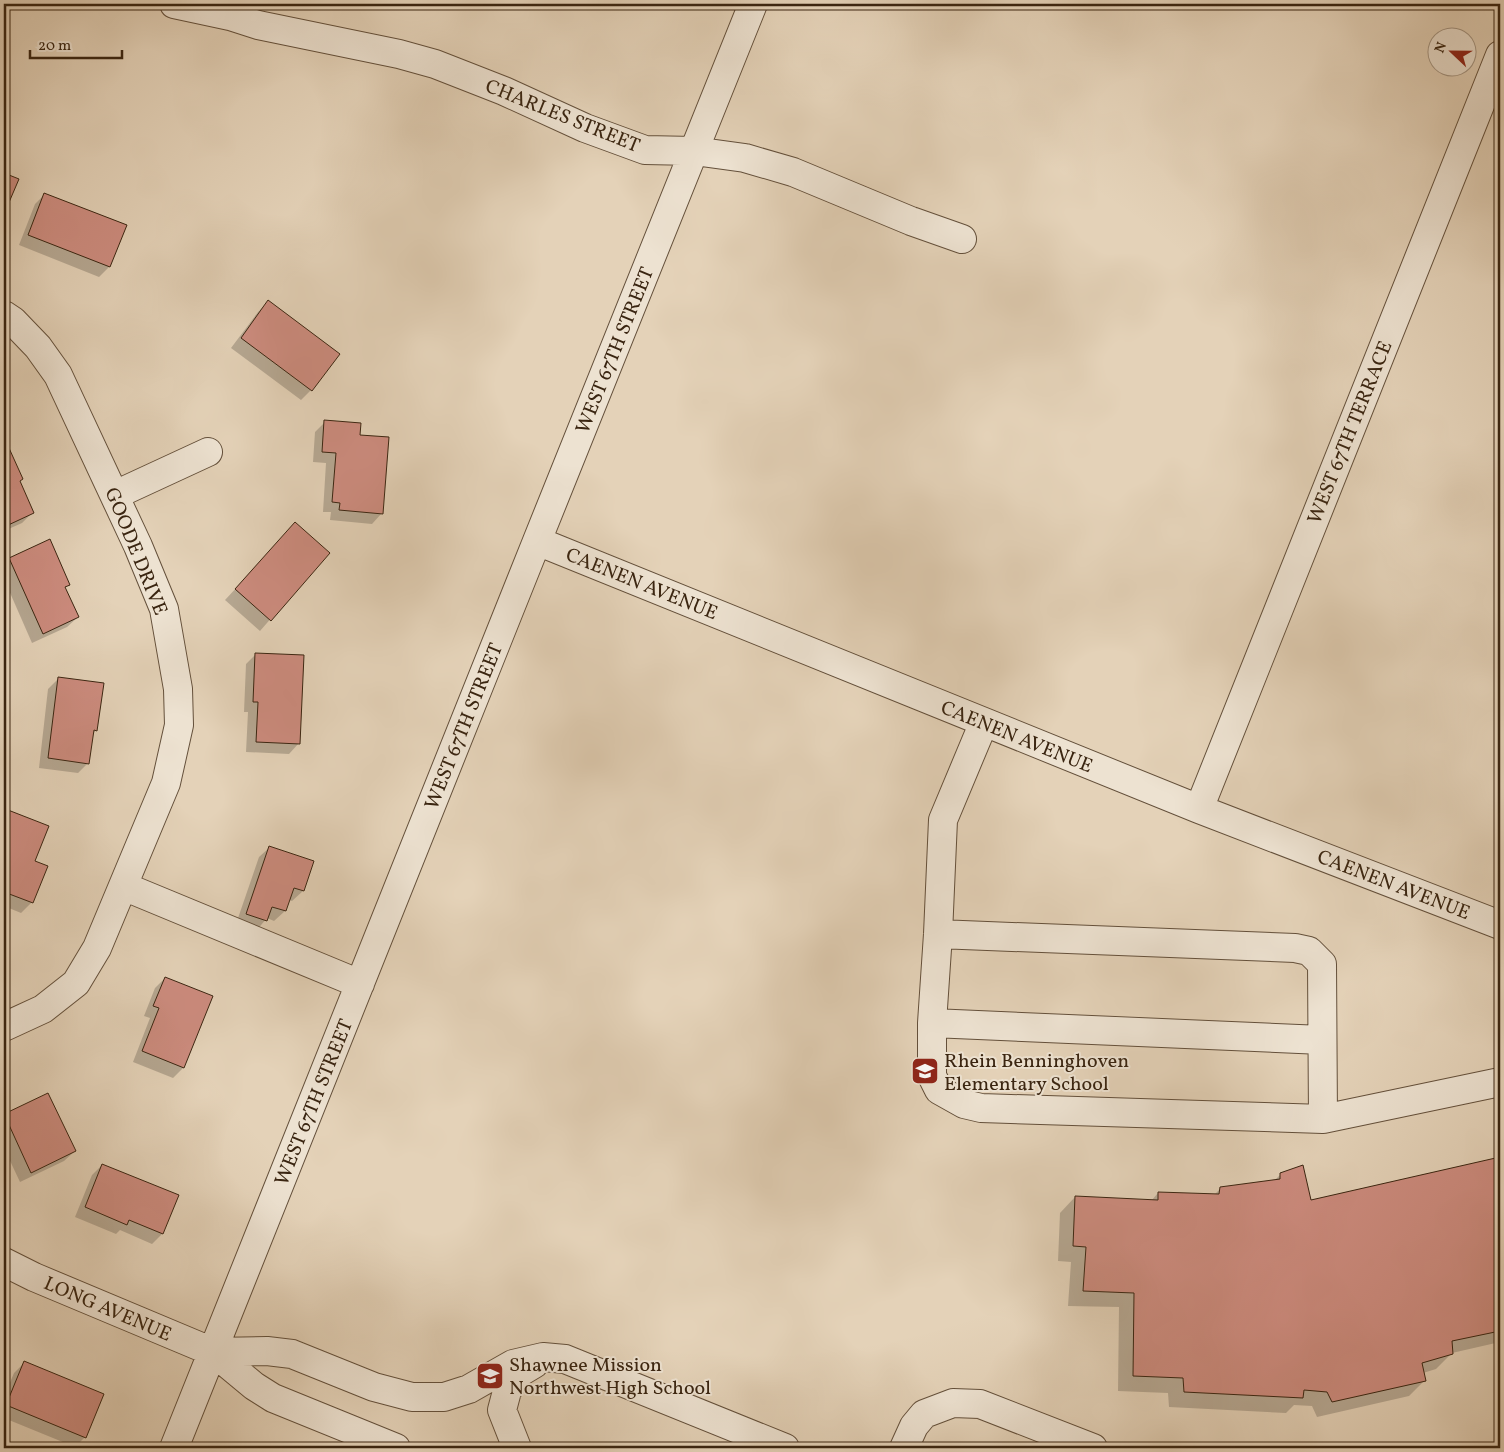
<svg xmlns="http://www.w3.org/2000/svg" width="1504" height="1452" viewBox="0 0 1504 1452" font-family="Vollkorn,serif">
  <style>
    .shadow { fill: #0003 }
    .building { fill: #cd8c7f; stroke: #3a2511 }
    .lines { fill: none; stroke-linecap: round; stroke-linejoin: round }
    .minor-casing { stroke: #64503b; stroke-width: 30 }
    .minor { stroke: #ede2d1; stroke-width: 28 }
    .labels { text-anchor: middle; stroke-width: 4; stroke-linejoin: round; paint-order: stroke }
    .street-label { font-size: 20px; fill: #3a2511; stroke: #ede2d1 }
    .poi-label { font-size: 20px; fill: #3a2511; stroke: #ede2d1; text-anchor: start }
  </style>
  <rect width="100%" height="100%" fill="#e4d2b8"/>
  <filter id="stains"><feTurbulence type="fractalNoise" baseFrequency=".004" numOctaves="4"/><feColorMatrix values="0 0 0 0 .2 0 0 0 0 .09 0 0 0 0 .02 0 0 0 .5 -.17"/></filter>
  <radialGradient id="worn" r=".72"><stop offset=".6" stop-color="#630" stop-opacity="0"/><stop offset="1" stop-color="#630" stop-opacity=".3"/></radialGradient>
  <path class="shadow" d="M 45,194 L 126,225 L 109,267 L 99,277 L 19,245 L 35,204 Z
    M 268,302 L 311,390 L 301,400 L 231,348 L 258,312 Z
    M 325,422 L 359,436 L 382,513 L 372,524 L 330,520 L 331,512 L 323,512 L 326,463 L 313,462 L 315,432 Z
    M 4,438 L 21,479 L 19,482 L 32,513 L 22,523 L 4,531 Z
    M 49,541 L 69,584 L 65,588 L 78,617 L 67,627 L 32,643 L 4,579 L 4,564 L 9,559 Z
    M 328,553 L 260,631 L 225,600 L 265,557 Z
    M 256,654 L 299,743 L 289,754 L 246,752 L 248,712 L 244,712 L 246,664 Z
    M 59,678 L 96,730 L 92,735 L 88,763 L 78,773 L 39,768 L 48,689 Z
    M 8,811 L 34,862 L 32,902 L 21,913 L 4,906 L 4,816 Z
    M 270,847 L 313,862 L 303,891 L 292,901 L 289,900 L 285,911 L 274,921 L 267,918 L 256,931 L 236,924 L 259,857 Z
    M 165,978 L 183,1068 L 173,1078 L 133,1062 L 150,1018 L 144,1016 L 155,988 Z
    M 47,1095 L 75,1151 L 64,1161 L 20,1182 L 4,1148 L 4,1116 Z
    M 1500,1158 L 1500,1342 L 1452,1353 L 1436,1369 L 1423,1373 L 1424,1381 L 1409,1396 L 1317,1417 L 1312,1406 L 1294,1405 L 1286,1413 L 1169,1407 L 1168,1393 L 1118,1391 L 1119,1307 L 1068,1306 L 1071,1262 L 1058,1261 L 1060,1213 L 1075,1197 L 1151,1201 L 1158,1193 L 1214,1195 L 1221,1188 L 1273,1182 L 1281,1174 L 1310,1202 Z
    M 102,1165 L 178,1196 L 162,1234 L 152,1244 L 120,1230 L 116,1234 L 75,1217 L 92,1175 Z
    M 24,1363 L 85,1437 L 75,1447 L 4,1418 L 4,1397 L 14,1373 Z"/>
  <path class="building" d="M 4,173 L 19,179 L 4,214 Z
    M 44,193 L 127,225 L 110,267 L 28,235 Z
    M 268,300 L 340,354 L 312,391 L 241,338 Z
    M 324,420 L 361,423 L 360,435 L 389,437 L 383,514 L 339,510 L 340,503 L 332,502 L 336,453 L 322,452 Z
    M 4,437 L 23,479 L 20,481 L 34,513 L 4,527 Z
    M 295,522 L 330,553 L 271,621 L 235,589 Z
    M 50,539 L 70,585 L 65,587 L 79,617 L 43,634 L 9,558 Z
    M 255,653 L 304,655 L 300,744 L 256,742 L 258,702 L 253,702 Z
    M 58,677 L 104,683 L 97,731 L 94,730 L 89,764 L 48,758 Z
    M 8,810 L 49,826 L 35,861 L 48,866 L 33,903 L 4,892 L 4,820 Z
    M 269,846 L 314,861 L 304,891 L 294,888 L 286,911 L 272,907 L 267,921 L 246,914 Z
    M 165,977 L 213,996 L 184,1068 L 142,1051 L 159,1008 L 153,1006 Z
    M 48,1093 L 76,1151 L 31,1173 L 4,1114 Z
    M 1500,1157 L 1500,1331 L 1452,1341 L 1453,1354 L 1422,1363 L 1426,1381 L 1332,1402 L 1327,1392 L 1304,1390 L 1303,1398 L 1184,1392 L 1183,1378 L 1133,1376 L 1134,1293 L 1083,1291 L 1086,1247 L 1073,1246 L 1075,1196 L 1158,1200 L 1158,1192 L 1219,1194 L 1220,1187 L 1280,1179 L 1280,1173 L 1303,1165 L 1311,1200 Z
    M 102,1164 L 179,1195 L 163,1234 L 129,1220 L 127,1225 L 85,1207 Z
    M 24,1361 L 104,1394 L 86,1438 L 6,1405 Z"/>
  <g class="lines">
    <g class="minor-casing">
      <path id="minor" d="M 174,4 L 230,16 L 258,25 L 399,54 L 435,64 L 504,91 L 585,128 L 645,150 L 694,151 L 745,158 L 793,172 L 911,221 L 962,239
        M 4,315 L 13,321 L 38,347 L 58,375 L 138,546 L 164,609 L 178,689 L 179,725 L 166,783 L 97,948 L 76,983 L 43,1009 L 4,1027
        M 115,495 L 208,452
        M 537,541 L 1199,809 L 1500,925
        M 984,722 L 943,820 L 938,934 L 932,1023 L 932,1076 L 939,1090 L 964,1104 L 981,1108 L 1323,1119 L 1500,1082
        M 1199,809 L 1500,55
        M 123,886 L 360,984
        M 938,934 L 1295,948 L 1309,951 L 1322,964 L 1323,1119
        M 932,1023 L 1322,1040
        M 4,1262 L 34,1277 L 213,1352 L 254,1386 L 273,1398 L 396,1448
        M 213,1352 L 267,1351 L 292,1354 L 374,1387 L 412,1397 L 444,1397 L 469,1389 L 513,1364 L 543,1357 L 565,1359 L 785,1448
        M 174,1448 L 537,541 L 753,4
        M 517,1448 L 502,1410 L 507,1391 L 519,1373 L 534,1364
        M 904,1448 L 914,1426 L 924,1414 L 953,1403 L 980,1404 L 1093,1448"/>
    </g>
    <use href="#minor" class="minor"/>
  </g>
  <defs>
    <g id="school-square" transform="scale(1.4375)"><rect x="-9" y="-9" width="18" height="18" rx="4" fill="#8f2418" stroke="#ede2d1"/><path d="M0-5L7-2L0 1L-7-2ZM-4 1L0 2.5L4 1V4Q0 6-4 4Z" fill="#fff"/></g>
  </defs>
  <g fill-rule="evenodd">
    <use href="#school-square" x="925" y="1071"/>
    <use href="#school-square" x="490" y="1376"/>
  </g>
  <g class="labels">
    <g class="street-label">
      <text transform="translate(563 115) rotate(22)" y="7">CHARLES STREET</text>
      <text transform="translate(614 350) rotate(-68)" y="7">WEST 67TH STREET</text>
      <text transform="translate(1349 432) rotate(-68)" y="7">WEST 67TH TERRACE</text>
      <text transform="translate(137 551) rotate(68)" y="7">GOODE DRIVE</text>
      <text transform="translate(642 583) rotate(22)" y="7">CAENEN AVENUE</text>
      <text transform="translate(463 726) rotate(-68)" y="7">WEST 67TH STREET</text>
      <text transform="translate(1017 736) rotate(22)" y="7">CAENEN AVENUE</text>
      <text transform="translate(1394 884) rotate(21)" y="7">CAENEN AVENUE</text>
      <text transform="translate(313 1102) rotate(-68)" y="7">WEST 67TH STREET</text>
      <text transform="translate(108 1308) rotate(23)" y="7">LONG AVENUE</text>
    </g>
    <g class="poi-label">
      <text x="944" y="1067">Rhein Benninghoven<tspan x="944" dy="23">Elementary School</tspan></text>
      <text x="509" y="1371">Shawnee Mission<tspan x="509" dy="23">Northwest High School</tspan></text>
    </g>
  </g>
  <rect width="1504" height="1452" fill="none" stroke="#e4d2b8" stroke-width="20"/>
  <rect x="5" y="5" width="1494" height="1442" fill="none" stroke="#3a2511" stroke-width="2.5"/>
  <rect x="10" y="10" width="1484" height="1432" fill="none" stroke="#3a2511"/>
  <g transform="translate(1452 52) rotate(292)"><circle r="24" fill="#ede2d1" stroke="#a59684"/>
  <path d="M0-4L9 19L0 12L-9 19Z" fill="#8f2418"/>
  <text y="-8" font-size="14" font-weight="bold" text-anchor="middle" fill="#3a2511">N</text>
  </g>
  <path d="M30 50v8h92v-8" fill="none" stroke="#3a2511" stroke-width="2.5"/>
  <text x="38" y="50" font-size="15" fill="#3a2511" stroke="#ede2d1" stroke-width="4" paint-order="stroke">20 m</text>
  <rect width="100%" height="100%" filter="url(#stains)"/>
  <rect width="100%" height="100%" fill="url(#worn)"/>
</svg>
